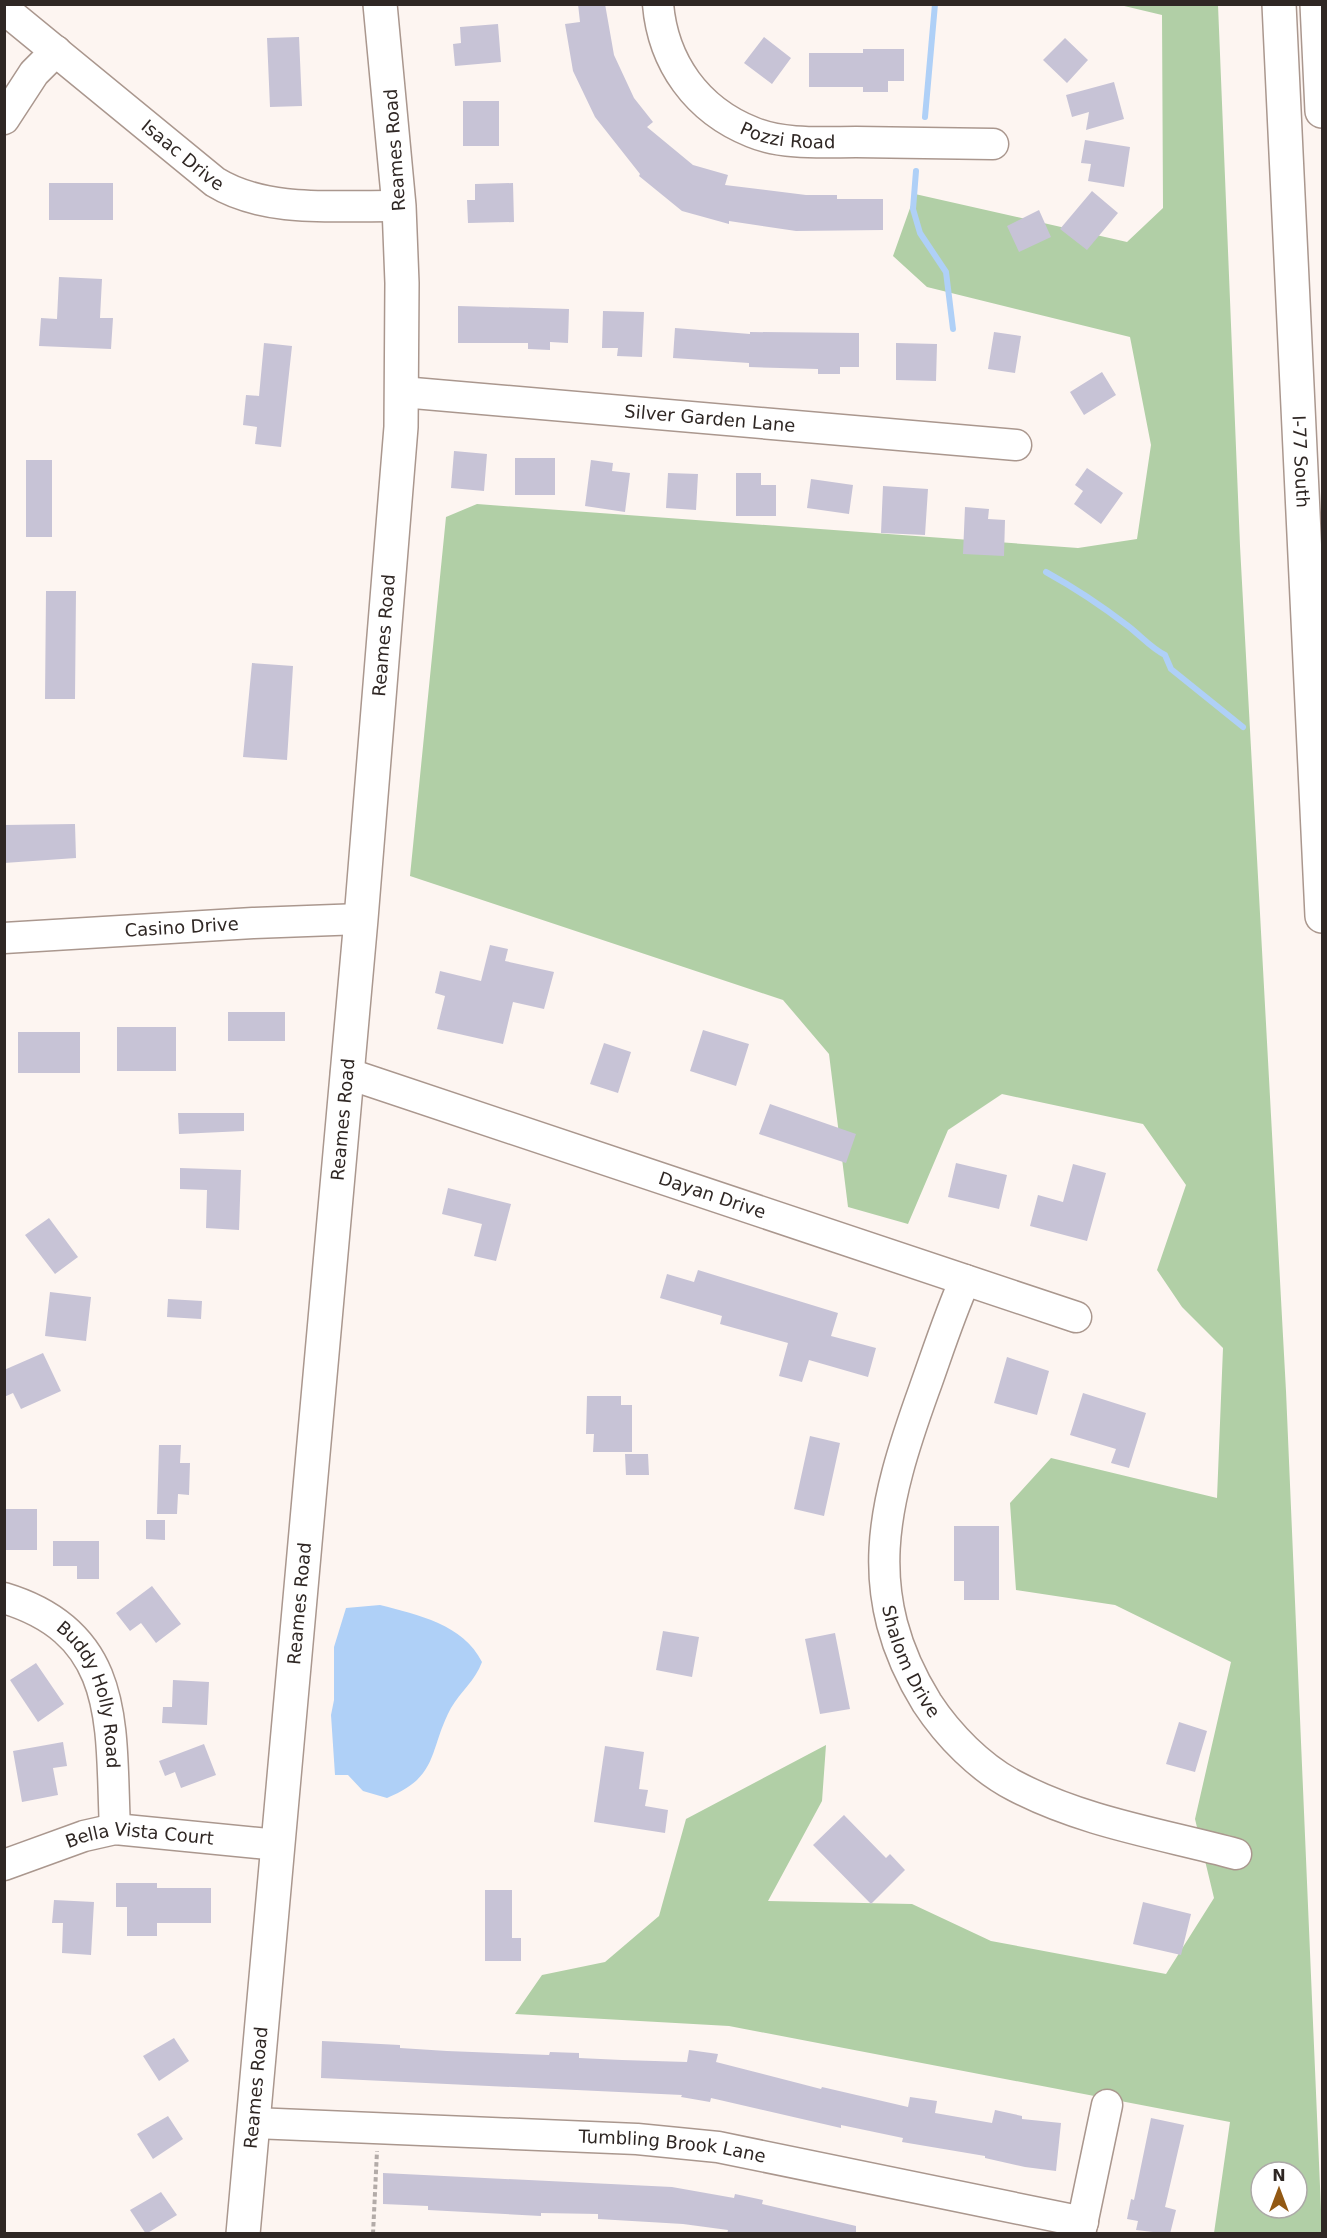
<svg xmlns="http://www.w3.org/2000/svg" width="1327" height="2238" viewBox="0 0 1327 2238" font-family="'DejaVu Sans',sans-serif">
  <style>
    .forest { fill: #b1cfa6; fill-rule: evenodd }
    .water { fill: #afd0f7 }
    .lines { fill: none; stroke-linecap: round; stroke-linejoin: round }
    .stream { stroke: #afd0f7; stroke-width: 6 }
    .building { fill: #c7c3d6 }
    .minor-casing { stroke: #aa978e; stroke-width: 33 }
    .major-casing { stroke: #aa978e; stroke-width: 36 }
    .highway-casing { stroke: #aa978e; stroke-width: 36 }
    .path { stroke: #b3aba8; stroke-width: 4; stroke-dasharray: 4.5 3; stroke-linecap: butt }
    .minor { stroke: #fff; stroke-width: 30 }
    .major { stroke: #fff; stroke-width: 33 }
    .highway { stroke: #fff; stroke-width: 33 }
    .labels { text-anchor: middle; stroke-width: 4.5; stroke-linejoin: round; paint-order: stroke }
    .street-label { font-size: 18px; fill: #2f2724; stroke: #fff }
  </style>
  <rect width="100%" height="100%" fill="#fdf5f1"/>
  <path class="forest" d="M 1120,5 L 1218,5 L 1240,546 L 1286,1391 L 1322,2233 L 1214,2233 L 1230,2122 L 729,2026 L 515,2014 L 542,1975 L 605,1962 L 659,1916 L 686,1819 L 826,1745 L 822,1801 L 768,1901 L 912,1904 L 991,1941 L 1166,1974 L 1214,1898 L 1195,1819 L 1231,1662 L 1115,1605 L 1016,1590 L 1010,1503 L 1051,1458 L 1217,1498 L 1223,1348 L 1182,1307 L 1157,1270 L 1186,1185 L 1143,1124 L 1002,1094 L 948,1130 L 908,1224 L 848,1207 L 829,1054 L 783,1000 L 410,876 L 446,517 L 477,504 L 1078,548 L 1137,539 L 1151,445 L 1130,337 L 927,287 L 893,256 L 915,194 L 1127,242 L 1163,208 L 1162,15 ZM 1261,2172 L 1297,2172 L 1297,2208 L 1261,2208 Z"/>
  <path class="water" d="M 380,1605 C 418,1615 463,1624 482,1662 C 475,1681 461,1691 451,1708 C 428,1751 440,1776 387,1798 L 363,1791 L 348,1775 L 335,1775 L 331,1715 L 334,1700 L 334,1647 L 346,1608 Z"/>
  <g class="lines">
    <path class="stream" d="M 925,117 L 935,4
      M 916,171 L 913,209 L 920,233 L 946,272 L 953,329
      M 1046,572 C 1075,588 1102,606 1128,626 C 1141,636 1151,648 1165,655 L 1171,669 L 1243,727"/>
  </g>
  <path class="building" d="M 578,4 L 605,4 L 614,55 L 634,98 L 653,122 L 647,127 L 693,165 L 728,175 L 725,185 L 806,195 L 837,195 L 837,199 L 883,199 L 883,230 L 796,231 L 729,221 L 729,224 L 682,211 L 639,176 L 640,174 L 595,117 L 573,71 L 565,24 L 580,22 Z
    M 498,24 L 501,62 L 455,66 L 453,44 L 461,43 L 460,27 Z
    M 299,37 L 302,106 L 270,107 L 267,38 Z
    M 764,37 L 791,58 L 772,84 L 744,63 Z
    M 1065,38 L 1088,60 L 1067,83 L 1043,60 Z
    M 863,49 L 904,49 L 904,81 L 888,81 L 888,92 L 863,92 L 863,87 L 809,87 L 809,53 L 863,53 Z
    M 1114,82 L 1124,119 L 1086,130 L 1089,112 L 1072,117 L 1066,95 Z
    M 463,101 L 499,101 L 499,146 L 463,146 Z
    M 1085,140 L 1130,147 L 1124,187 L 1088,181 L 1091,164 L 1081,163 Z
    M 49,183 L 113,183 L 113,220 L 49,220 Z
    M 513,183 L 514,222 L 468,223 L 467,200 L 475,200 L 475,184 Z
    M 1092,191 L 1118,213 L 1087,250 L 1060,229 Z
    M 1039,210 L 1051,237 L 1019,252 L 1007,226 Z
    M 59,277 L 102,279 L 100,318 L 113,318 L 111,349 L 39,346 L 41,318 L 57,319 Z
    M 458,306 L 569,309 L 568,343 L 550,342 L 550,350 L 528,349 L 528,343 L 458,343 Z
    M 603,311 L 644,312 L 642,357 L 617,356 L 618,348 L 602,348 Z
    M 675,328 L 750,334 L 750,332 L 859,333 L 859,367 L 840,367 L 840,374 L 818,374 L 818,369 L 749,367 L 749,363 L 673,358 Z
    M 994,332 L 1021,336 L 1015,373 L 988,369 Z
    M 264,343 L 292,346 L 281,447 L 255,444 L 257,427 L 243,425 L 246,395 L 259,396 Z
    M 896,343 L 937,344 L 936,381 L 896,380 Z
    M 1102,372 L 1116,395 L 1084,415 L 1070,392 Z
    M 454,451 L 487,454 L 484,491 L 451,488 Z
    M 515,458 L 555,458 L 555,495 L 515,495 Z
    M 26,460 L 52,460 L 52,537 L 26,537 Z
    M 591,460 L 613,463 L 612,471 L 630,473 L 625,512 L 585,506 Z
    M 1087,468 L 1123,493 L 1101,524 L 1074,504 L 1083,491 L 1075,485 Z
    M 668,473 L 698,474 L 696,510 L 666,508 Z
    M 736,473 L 761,473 L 761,485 L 776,485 L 776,516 L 736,516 Z
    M 811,479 L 853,485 L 849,514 L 807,508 Z
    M 883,486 L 928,489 L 925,535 L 881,533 Z
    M 965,507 L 989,509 L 988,519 L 1005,520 L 1004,556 L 963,554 Z
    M 46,591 L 76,591 L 75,699 L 45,699 Z
    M 252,663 L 293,666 L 287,760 L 243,757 Z
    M 75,824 L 76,858 L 4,863 L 4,825 Z
    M 490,945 L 508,949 L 505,961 L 554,972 L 544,1009 L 513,1002 L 503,1044 L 437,1029 L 445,996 L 435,993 L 440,971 L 481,981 Z
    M 228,1012 L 285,1012 L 285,1041 L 228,1041 Z
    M 117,1027 L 176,1027 L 176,1071 L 117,1071 Z
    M 703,1030 L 749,1044 L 736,1086 L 690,1071 Z
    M 18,1032 L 80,1032 L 80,1073 L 18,1073 Z
    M 604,1043 L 631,1052 L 618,1093 L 590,1084 Z
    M 770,1104 L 856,1134 L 846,1163 L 759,1134 Z
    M 178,1113 L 244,1113 L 244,1131 L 179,1134 Z
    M 956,1163 L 1007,1175 L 999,1209 L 948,1197 Z
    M 1073,1164 L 1106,1173 L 1087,1241 L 1030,1226 L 1038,1195 L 1063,1202 Z
    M 180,1168 L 241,1170 L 239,1230 L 206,1228 L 207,1190 L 180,1189 Z
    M 448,1188 L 511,1204 L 496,1261 L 474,1256 L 482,1224 L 442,1214 Z
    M 49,1218 L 78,1257 L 55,1274 L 25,1235 Z
    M 698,1270 L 838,1313 L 831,1336 L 876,1348 L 868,1377 L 809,1360 L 802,1382 L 779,1376 L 788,1343 L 720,1324 L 722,1316 L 660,1298 L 667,1274 L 694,1282 Z
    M 50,1292 L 91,1297 L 86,1341 L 45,1336 Z
    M 168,1299 L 202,1301 L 201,1319 L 167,1317 Z
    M 43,1353 L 61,1391 L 21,1409 L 13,1393 L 4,1397 L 4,1370 Z
    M 1007,1357 L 1049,1371 L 1037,1415 L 994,1403 Z
    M 1083,1393 L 1146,1413 L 1129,1468 L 1111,1463 L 1116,1449 L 1070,1435 Z
    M 587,1396 L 621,1396 L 621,1405 L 632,1405 L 632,1452 L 593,1452 L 594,1434 L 586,1434 Z
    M 810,1436 L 840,1443 L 824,1516 L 794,1509 Z
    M 159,1445 L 181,1445 L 180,1463 L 190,1463 L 189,1495 L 178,1494 L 177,1514 L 157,1514 Z
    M 625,1454 L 648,1454 L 649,1475 L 626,1475 Z
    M 4,1509 L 37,1509 L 37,1550 L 4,1550 Z
    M 146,1520 L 165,1520 L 165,1540 L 146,1539 Z
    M 954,1526 L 999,1526 L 999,1600 L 964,1600 L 964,1581 L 954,1581 Z
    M 53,1541 L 99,1541 L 99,1579 L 77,1579 L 77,1566 L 53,1566 Z
    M 152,1586 L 181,1624 L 156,1643 L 141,1623 L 130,1631 L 116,1613 Z
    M 663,1631 L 699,1637 L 692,1677 L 656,1670 Z
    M 835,1633 L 850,1709 L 820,1714 L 805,1639 Z
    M 36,1663 L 64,1704 L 38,1722 L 10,1680 Z
    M 173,1680 L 209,1682 L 207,1725 L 162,1723 L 163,1707 L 172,1707 Z
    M 1179,1722 L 1207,1731 L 1195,1772 L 1166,1764 Z
    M 63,1742 L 67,1766 L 53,1768 L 58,1795 L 22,1802 L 13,1751 Z
    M 204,1744 L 216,1775 L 181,1788 L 175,1772 L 165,1776 L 159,1761 Z
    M 605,1746 L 644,1752 L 639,1789 L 648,1790 L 645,1806 L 668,1810 L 665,1833 L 594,1822 Z
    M 844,1815 L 886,1858 L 890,1854 L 905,1870 L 871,1904 L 813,1845 Z
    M 116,1883 L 157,1883 L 157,1888 L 211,1888 L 211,1923 L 157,1923 L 157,1936 L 127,1936 L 127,1907 L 116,1907 Z
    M 485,1890 L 512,1890 L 512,1938 L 521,1938 L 521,1961 L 485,1961 Z
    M 54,1900 L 94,1902 L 91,1955 L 62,1953 L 63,1923 L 52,1923 Z
    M 1143,1902 L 1191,1914 L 1181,1955 L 1133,1944 Z
    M 174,2038 L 189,2061 L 159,2081 L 143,2056 Z
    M 322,2041 L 400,2045 L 400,2048 L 447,2051 L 549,2055 L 550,2052 L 579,2053 L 579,2058 L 622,2060 L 687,2062 L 689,2050 L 718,2054 L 716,2062 L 821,2089 L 822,2087 L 908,2107 L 910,2097 L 937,2101 L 935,2113 L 992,2123 L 995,2110 L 1022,2116 L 1022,2119 L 1061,2123 L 1056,2171 L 1025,2167 L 985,2158 L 985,2156 L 902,2142 L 903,2138 L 841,2125 L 841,2128 L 711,2098 L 710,2102 L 681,2097 L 682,2095 L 321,2078 Z
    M 168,2116 L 183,2139 L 153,2159 L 137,2134 Z
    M 1151,2118 L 1184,2125 L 1165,2207 L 1176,2210 L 1170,2234 L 1136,2230 L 1138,2221 L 1127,2219 L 1131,2199 L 1134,2200 Z
    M 383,2173 L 672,2187 L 734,2198 L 735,2194 L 763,2200 L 762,2204 L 856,2226 L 856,2234 L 727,2234 L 728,2230 L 683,2224 L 598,2219 L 598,2214 L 541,2213 L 541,2216 L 428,2210 L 428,2206 L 383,2204 Z
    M 161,2192 L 177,2215 L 146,2234 L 130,2210 Z"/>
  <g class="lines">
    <g class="minor-casing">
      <g id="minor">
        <path id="s1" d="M 658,4 C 663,63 697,110 752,132 C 783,145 823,142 856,142 C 902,143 947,143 993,144"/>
        <path id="s2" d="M 4,9 L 215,182 C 267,214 340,205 399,206"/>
        <path d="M 4,119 L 34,73 L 56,51"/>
        <path id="s3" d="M 402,392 L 1016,445"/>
        <path id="s4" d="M 4,938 L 253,923 L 361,919"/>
        <path id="s5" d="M 346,1073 L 1076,1317"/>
        <path id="s6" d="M 965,1280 C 949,1316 937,1354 924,1390 C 883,1504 859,1593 927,1703 C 948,1735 980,1768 1015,1786 C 1083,1822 1162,1834 1236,1854"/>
        <path id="s7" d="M 4,1598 C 123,1634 110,1729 115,1829"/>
        <path id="s8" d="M 4,1865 L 84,1836 L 115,1829 L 278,1845"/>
        <path id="s9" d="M 253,2123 L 637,2139 L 718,2147 L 1083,2222"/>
        <path d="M 1080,2234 L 1107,2105"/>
      </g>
    </g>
    <g class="major-casing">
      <g id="major">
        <path id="s10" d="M 243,2234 L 361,919 L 401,427 L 402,283 L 399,206 L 380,4"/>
      </g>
    </g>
    <g class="highway-casing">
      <g id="highway">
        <path id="s11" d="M 1279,4 L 1322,916"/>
        <path d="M 1317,4 L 1322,111"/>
      </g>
    </g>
    <path class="path" d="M 373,2234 L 377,2151"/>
    <use href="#minor" class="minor"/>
    <use href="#major" class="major"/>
    <use href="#highway" class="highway"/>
  </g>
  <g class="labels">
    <g class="street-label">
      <text dy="6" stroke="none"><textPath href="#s1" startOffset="204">Pozzi Road</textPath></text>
      <text transform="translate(395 150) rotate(-94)" y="6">Reames Road</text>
      <text dy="6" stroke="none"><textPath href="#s2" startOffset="231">Isaac Drive</textPath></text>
      <text dy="6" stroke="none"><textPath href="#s3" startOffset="309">Silver Garden Lane</textPath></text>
      <text dy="6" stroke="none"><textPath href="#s11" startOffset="458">I-77 South</textPath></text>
      <text dy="6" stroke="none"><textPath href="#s10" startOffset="1605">Reames Road</textPath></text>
      <text dy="6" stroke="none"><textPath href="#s4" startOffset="178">Casino Drive</textPath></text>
      <text dy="6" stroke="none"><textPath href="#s10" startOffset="1119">Reames Road</textPath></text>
      <text dy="6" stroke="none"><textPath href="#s5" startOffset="386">Dayan Drive</textPath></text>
      <text dy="6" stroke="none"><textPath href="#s10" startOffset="633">Reames Road</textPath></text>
      <text dy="6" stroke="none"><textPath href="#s6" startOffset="399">Shalom Drive</textPath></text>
      <text dy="6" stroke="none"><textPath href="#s7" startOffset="141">Buddy Holly Road</textPath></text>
      <text dy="6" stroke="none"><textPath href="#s8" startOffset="141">Bella Vista Court</textPath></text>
      <text dy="6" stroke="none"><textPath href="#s10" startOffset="147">Reames Road</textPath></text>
      <text dy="6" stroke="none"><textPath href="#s9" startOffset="420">Tumbling Brook Lane</textPath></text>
    </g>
  </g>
  <rect width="1327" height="2238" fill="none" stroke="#2f2724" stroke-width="12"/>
  <g transform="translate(1279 2190)"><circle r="28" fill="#ffffff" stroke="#aca9a7" stroke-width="1.5"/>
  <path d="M0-4.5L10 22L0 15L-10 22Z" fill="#925914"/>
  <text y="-9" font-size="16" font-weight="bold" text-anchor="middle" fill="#2f2724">N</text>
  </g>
</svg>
